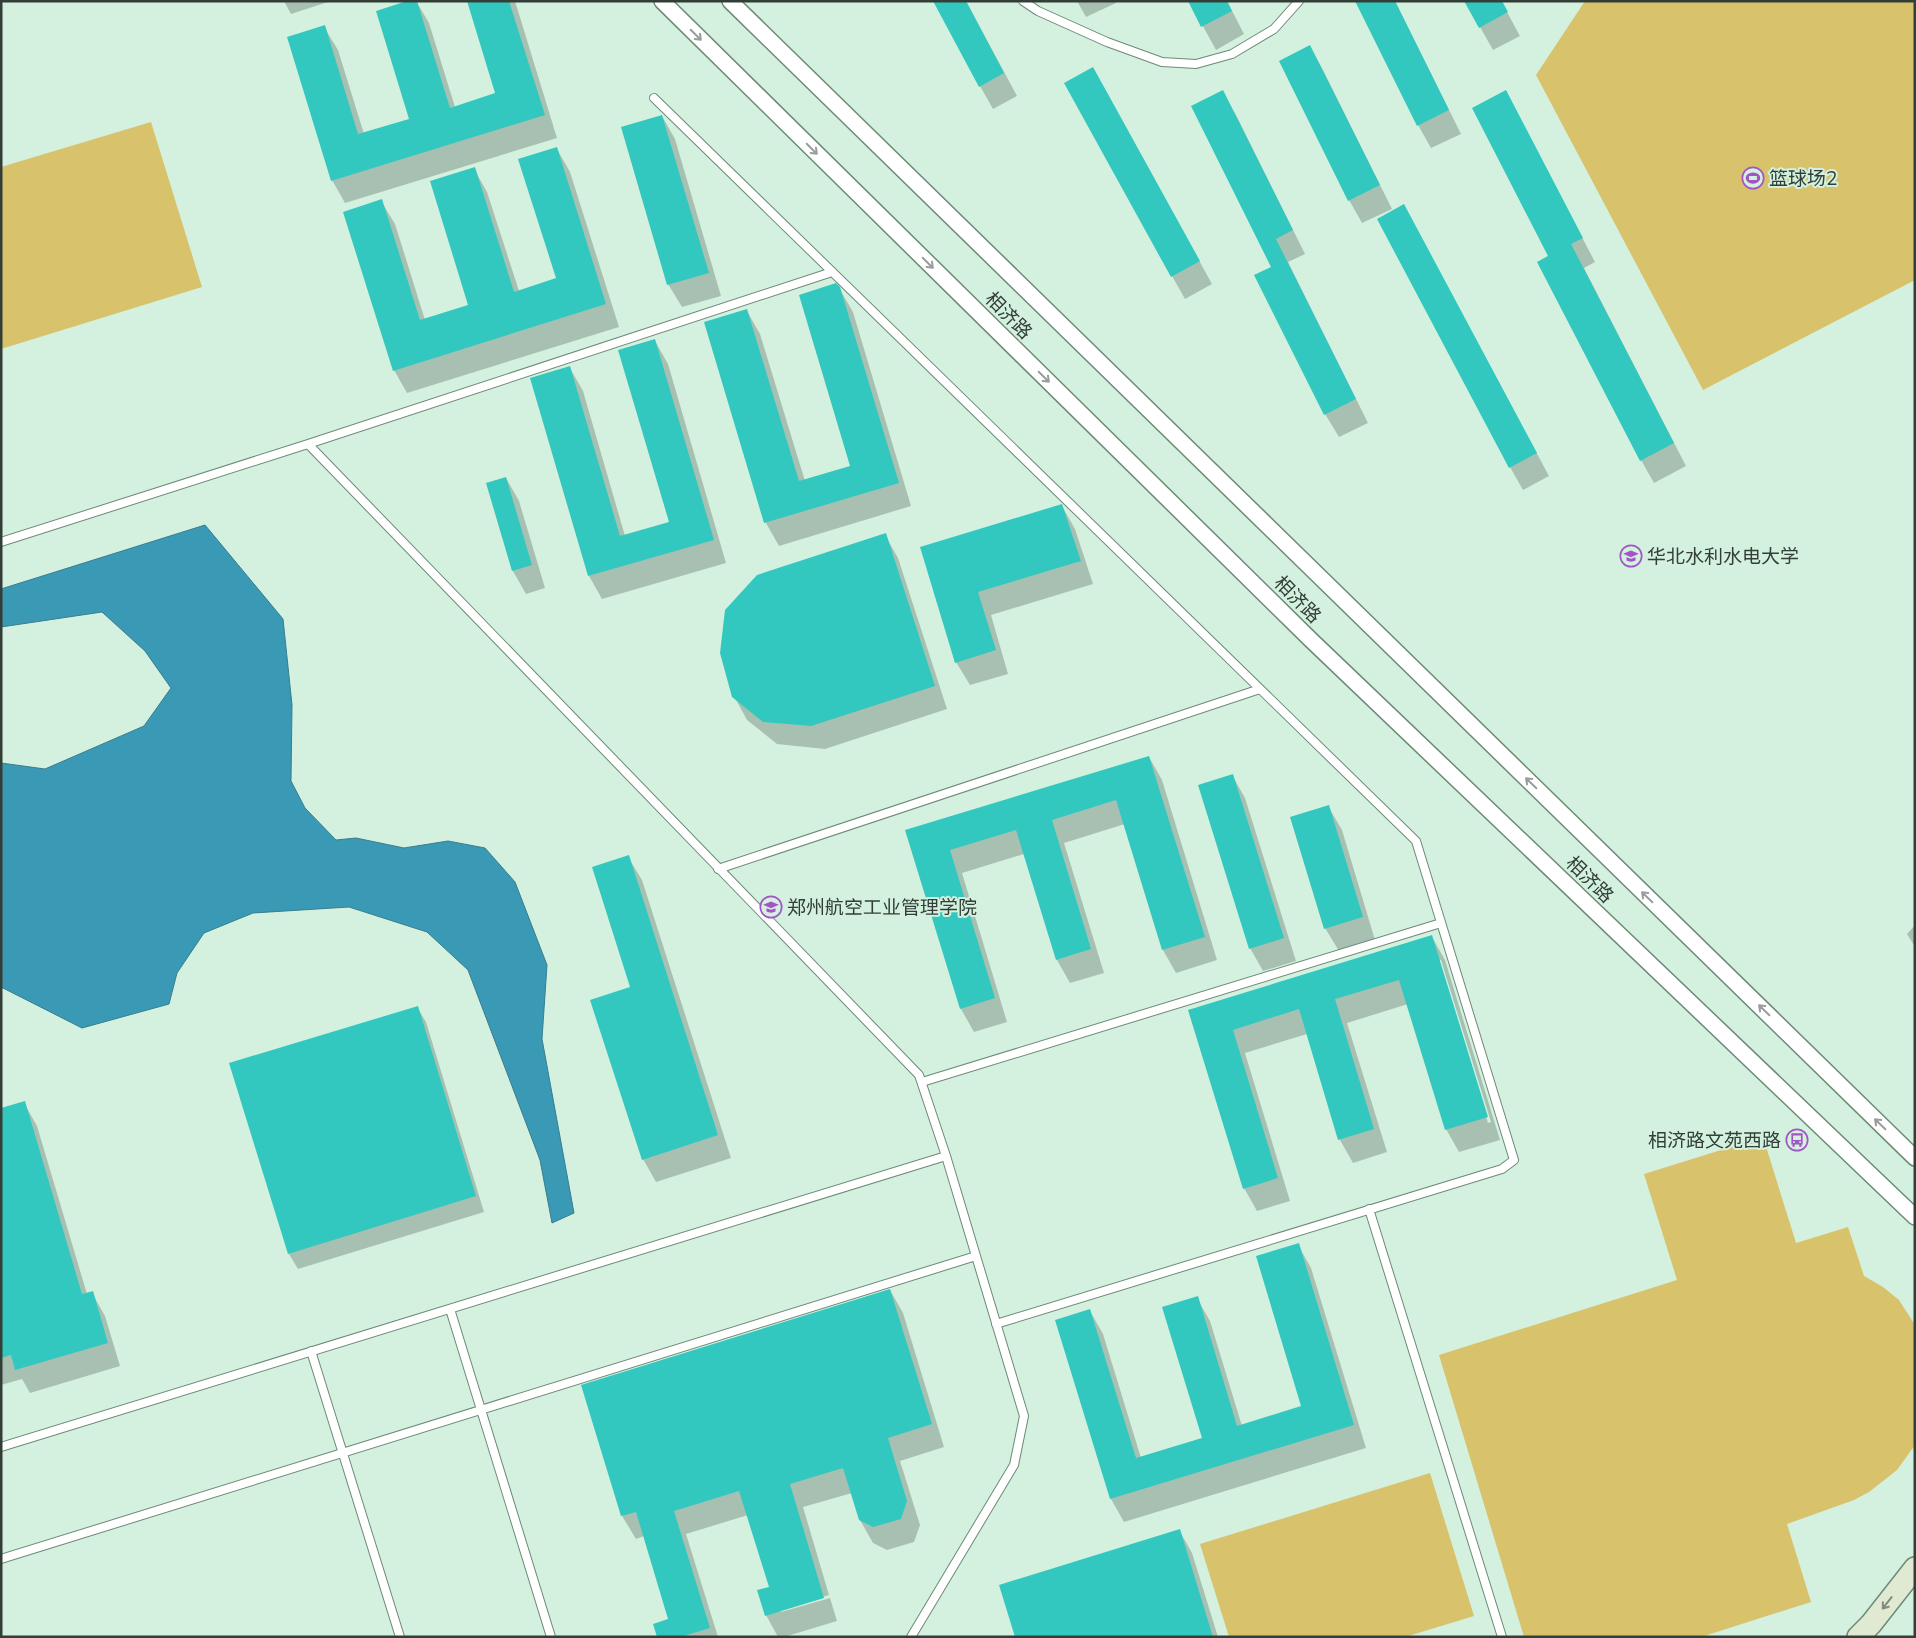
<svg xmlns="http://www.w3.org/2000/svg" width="1916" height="1638" viewBox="0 0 1916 1638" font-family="Mulish,'Noto Sans SC',sans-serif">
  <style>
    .green { fill: #d8c26c }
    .water { fill: #3a99b5; stroke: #387e8f }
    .shadow { fill: #0003; fill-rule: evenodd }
    .building { fill: #32c8bf }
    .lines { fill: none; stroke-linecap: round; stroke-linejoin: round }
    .lane-casing { stroke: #6e8979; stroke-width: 10 }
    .street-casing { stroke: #6e8979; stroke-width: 18 }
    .secondary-casing { stroke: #6e8979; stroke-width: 24 }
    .lane { stroke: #fff; stroke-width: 8 }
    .street { stroke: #fff; stroke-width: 15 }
    .secondary { stroke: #e0ead2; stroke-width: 21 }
    .oneway { stroke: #989e9b }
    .oneway2 { stroke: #808b7d }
    .labels { text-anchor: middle; stroke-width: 4; stroke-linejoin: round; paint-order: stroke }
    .poi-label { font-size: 19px; fill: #323e37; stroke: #d3f1de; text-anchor: start }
    .street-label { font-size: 19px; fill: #323e37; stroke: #d3f1de }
  </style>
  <rect width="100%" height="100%" fill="#d3f1de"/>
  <path class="green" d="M 1585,1 L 1915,1 L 1915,280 L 1703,390 L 1536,75 Z
    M 151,122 L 202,287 L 1,349 L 1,167 Z
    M 1763,1137 L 1796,1243 L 1848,1227 L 1864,1276 L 1883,1287 L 1899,1300 L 1915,1325 L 1915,1445 L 1897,1470 L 1869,1492 L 1854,1500 L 1787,1524 L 1811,1602 L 1701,1637 L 1524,1637 L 1439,1355 L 1677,1280 L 1644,1174 Z
    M 1430,1473 L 1474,1616 L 1405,1637 L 1229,1637 L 1200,1544 Z"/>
  <path class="water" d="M 205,525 L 283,619 L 292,705 L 291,781 L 305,808 L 336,840 L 356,838 L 404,848 L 448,841 L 485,848 L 515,882 L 547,965 L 542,1039 L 574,1213 L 552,1223 L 540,1160 L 468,970 L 427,932 L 349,907 L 253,913 L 204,933 L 177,973 L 169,1004 L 82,1028 L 1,987 L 1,763 L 45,769 L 144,726 L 171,688 L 145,651 L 102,612 L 1,627 L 1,589 Z"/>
  <path class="shadow" d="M 284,1 L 331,1 L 291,14 Z
    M 416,1 L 429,23 L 455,107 L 497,94 L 468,1 L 515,1 L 557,138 L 345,203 L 332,180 L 324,27 L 338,50 L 364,134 L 410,120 Z
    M 966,1 L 1017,96 L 993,109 L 980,86 Z
    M 1077,1 L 1115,1 L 1116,3 L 1086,17 Z
    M 1189,1 L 1227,1 L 1244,34 L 1216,50 Z
    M 1356,1 L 1395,1 L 1461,134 L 1431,148 L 1418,125 Z
    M 1501,1 L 1520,36 L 1493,50 L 1480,27 Z
    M 1310,47 L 1323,70 L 1392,209 L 1362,223 L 1349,200 Z
    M 1106,91 L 1212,284 L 1185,299 L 1172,276 Z
    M 1222,92 L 1236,115 L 1305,254 L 1288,262 L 1368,423 L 1339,437 L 1325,414 L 1273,267 Z
    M 1506,92 L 1595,262 L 1584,268 L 1686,466 L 1654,483 L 1641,460 L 1550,257 Z
    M 662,116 L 675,139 L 721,296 L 682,307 L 668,284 Z
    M 557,149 L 570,172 L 619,327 L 407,393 L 394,370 L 381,201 L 395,224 L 425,320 L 470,306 L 474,169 L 487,192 L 519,291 L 557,279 Z
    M 1404,206 L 1549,476 L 1523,490 L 1510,467 Z
    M 839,288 L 853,312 L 911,506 L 779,546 L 766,523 L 705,323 L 747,311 L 760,334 L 805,481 L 852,467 Z
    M 655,341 L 668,364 L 726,563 L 602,599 L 589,576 L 531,379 L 570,368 L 583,391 L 625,536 L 670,523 Z
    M 506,478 L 519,501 L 545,588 L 526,594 L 513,571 Z
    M 1062,506 L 1075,529 L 1093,584 L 991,615 L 1008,674 L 970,685 L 956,662 L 922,548 Z
    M 885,535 L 898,558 L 947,709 L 825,749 L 777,744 L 747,720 L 734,696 Z
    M 1149,757 L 1162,780 L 1217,960 L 1176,973 L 1163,950 L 1125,824 L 1064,843 L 1104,973 L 1070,983 L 1057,960 L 1024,854 L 962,873 L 1007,1022 L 974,1032 L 961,1009 L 907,831 Z
    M 1232,775 L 1245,798 L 1296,961 L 1263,971 L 1250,948 Z
    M 1328,806 L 1342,830 L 1375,940 L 1339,951 L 1325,928 Z
    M 628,857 L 642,880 L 731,1158 L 656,1182 L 643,1159 L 632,988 Z
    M 1915,925 L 1915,947 L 1907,934 Z
    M 1432,937 L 1445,960 L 1500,1140 L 1459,1152 L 1446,1129 L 1408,1004 L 1347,1023 L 1387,1152 L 1353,1163 L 1340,1140 L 1307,1034 L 1245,1053 L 1290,1201 L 1257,1211 L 1244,1188 L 1190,1011 ZM 1438,960 L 1441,960 L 1491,1122 L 1488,1123 Z
    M 417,1007 L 426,1022 L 484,1212 L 298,1269 L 289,1254 Z
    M 24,1103 L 37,1126 L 87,1294 L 92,1293 L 105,1316 L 120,1366 L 30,1393 L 22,1379 L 1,1385 L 1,1110 Z
    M 1298,1245 L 1311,1268 L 1366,1448 L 1124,1522 L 1111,1499 L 1057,1321 L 1090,1311 L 1103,1334 L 1141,1458 L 1203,1438 L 1197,1298 L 1210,1321 L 1242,1426 L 1303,1407 Z
    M 890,1290 L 903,1313 L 944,1447 L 900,1461 L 920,1525 L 914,1542 L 887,1550 L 873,1543 L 860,1520 L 852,1493 L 803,1507 L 829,1595 L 781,1609 L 781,1612 L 830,1598 L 837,1621 L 784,1637 L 778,1637 L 766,1615 L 770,1588 L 748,1515 L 686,1534 L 718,1637 L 658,1637 L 670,1620 L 644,1536 L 636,1539 L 622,1516 L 582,1386 Z
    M 1179,1530 L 1192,1553 L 1218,1637 L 1016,1637 Z"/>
  <path class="building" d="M 407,1 L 417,1 L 450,108 L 495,93 L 467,1 L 509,1 L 545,115 L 331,181 L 287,37 L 325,25 L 358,134 L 409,119 L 376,11 Z
    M 933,1 L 966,1 L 1004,73 L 979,87 Z
    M 1188,1 L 1227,1 L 1232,11 L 1201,27 Z
    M 1355,1 L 1395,1 L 1449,110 L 1417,126 Z
    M 1464,1 L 1502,1 L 1508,12 L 1479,28 Z
    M 1310,45 L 1380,185 L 1348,201 L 1279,61 Z
    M 1093,67 L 1200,261 L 1171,277 L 1064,83 Z
    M 1223,90 L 1293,230 L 1276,239 L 1356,399 L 1324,415 L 1254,275 L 1271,267 L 1191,106 Z
    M 1506,90 L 1583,238 L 1571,244 L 1674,443 L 1640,461 L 1537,262 L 1548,256 L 1472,108 Z
    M 662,115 L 709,273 L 667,285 L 621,127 Z
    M 557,147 L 606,304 L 393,371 L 343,212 L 382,199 L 420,320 L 468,305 L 430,181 L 475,167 L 514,292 L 556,278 L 518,159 Z
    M 1404,204 L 1537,453 L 1509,468 L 1377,219 Z
    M 836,283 L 840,287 L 899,483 L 764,523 L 704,322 L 747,309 L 799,481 L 850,466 L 799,295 Z
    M 655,339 L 714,540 L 588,576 L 530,378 L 570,366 L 620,536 L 669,522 L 618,350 Z
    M 506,477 L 532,565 L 512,571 L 486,483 Z
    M 1062,504 L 1081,561 L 978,592 L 996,650 L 955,663 L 920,547 Z
    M 886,533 L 935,686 L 811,726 L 763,722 L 732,697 L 720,653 L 725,610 L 757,575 Z
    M 1149,756 L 1205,937 L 1162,950 L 1116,800 L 1052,820 L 1091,949 L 1056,960 L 1016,830 L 950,850 L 995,998 L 960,1009 L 905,830 Z
    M 1233,774 L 1284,938 L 1249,949 L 1198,785 Z
    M 1329,805 L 1363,917 L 1324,929 L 1290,817 Z
    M 629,855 L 718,1135 L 642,1160 L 590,1000 L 630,987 L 592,867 Z
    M 1432,935 L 1488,1117 L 1445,1130 L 1399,980 L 1335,999 L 1374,1129 L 1338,1140 L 1299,1009 L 1233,1030 L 1278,1178 L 1243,1189 L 1188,1010 Z
    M 418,1006 L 476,1196 L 288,1254 L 229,1063 Z
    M 25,1101 L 82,1294 L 93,1291 L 108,1343 L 15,1370 L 11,1355 L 1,1358 L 1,1108 Z
    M 1299,1243 L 1354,1425 L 1110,1499 L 1055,1320 L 1090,1309 L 1136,1458 L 1202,1438 L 1162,1307 L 1198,1296 L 1237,1426 L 1301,1406 L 1256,1256 Z
    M 890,1289 L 932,1424 L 888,1438 L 907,1501 L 901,1519 L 873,1527 L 859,1520 L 843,1468 L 790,1484 L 824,1598 L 765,1616 L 757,1590 L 769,1587 L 739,1491 L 674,1511 L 710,1628 L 680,1637 L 657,1637 L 653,1624 L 668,1619 L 636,1512 L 621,1516 L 581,1385 Z
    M 1180,1529 L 1213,1637 L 1015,1637 L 999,1585 Z"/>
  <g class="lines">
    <g class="lane-casing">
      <path id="lane" d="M 1023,1 L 1038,11 L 1107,42 L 1162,62 L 1196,64 L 1232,54 L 1274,29 L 1299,1
        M 654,98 L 1416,841 L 1514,1160 L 1502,1169 L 996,1324
        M 308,444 L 832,272
        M 1,542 L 308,444 L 919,1075 L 946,1156 L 1024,1416 L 1014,1465 L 911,1637
        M 718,869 L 1260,689
        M 922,1082 L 1441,923
        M 1369,1209 L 1502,1637
        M 450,1309 L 551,1637
        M 311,1351 L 400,1637
        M 1,1447 L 946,1156
        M 1,1559 L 976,1256"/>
    </g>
    <g class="street-casing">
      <path id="street" d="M 662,1 L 1311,640 L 1915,1217
        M 730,1 L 1915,1158"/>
    </g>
    <g class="secondary-casing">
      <path id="secondary" d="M 1858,1637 L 1871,1624 L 1915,1568"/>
    </g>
    <use href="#lane" class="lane"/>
    <use href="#street" class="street"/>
    <use href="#secondary" class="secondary"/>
  </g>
  <defs><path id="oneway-shaft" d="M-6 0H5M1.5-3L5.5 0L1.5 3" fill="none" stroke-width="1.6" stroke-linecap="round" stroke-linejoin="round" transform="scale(1.25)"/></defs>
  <g class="oneway">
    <use href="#oneway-shaft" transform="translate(696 35) rotate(45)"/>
    <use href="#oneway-shaft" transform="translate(812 149) rotate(45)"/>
    <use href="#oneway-shaft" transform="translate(928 263) rotate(45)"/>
    <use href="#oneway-shaft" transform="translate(1044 377) rotate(45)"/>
    <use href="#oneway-shaft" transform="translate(1531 783) rotate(-136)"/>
    <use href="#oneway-shaft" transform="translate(1647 897) rotate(-136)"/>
    <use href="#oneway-shaft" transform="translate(1764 1010) rotate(-136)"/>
    <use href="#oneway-shaft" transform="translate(1880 1124) rotate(-136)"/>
  </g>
  <use class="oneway2" href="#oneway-shaft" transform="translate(1887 1603) rotate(128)"/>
  <defs>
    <g id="stadium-ring" transform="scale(1.125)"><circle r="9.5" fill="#d3f1de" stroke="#a355c7" stroke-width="1.5"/><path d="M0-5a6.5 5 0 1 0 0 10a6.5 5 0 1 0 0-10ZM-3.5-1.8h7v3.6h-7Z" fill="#a355c7"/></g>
    <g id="university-ring" transform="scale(1.125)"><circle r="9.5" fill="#d3f1de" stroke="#a355c7" stroke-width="1.5"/><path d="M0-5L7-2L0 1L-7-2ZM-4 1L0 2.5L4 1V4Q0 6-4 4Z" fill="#a355c7"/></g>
    <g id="bus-ring" transform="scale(1.125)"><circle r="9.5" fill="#d3f1de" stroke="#a355c7" stroke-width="1.5"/><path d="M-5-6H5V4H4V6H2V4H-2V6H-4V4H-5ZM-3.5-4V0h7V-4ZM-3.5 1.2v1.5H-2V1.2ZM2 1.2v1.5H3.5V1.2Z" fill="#a355c7"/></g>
  </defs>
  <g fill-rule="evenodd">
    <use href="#stadium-ring" x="1753" y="178"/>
    <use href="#university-ring" x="1631" y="556"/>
    <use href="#university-ring" x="771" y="907"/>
    <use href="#bus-ring" x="1797" y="1140"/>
  </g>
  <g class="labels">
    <g class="poi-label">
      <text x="1769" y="185">篮球场2</text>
      <text x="1647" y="563">华北水利水电大学</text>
      <text x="787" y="914">郑州航空工业管理学院</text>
      <text x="1781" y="1147" text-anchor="end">相济路文苑西路</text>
    </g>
    <g class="street-label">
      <text transform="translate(1009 315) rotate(45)" y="7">相济路</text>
      <text transform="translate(1298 599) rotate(45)" y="7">相济路</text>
      <text transform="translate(1590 879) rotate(44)" y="7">相济路</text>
    </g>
  </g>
  <rect width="1916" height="1638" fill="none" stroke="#323e37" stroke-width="5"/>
</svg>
